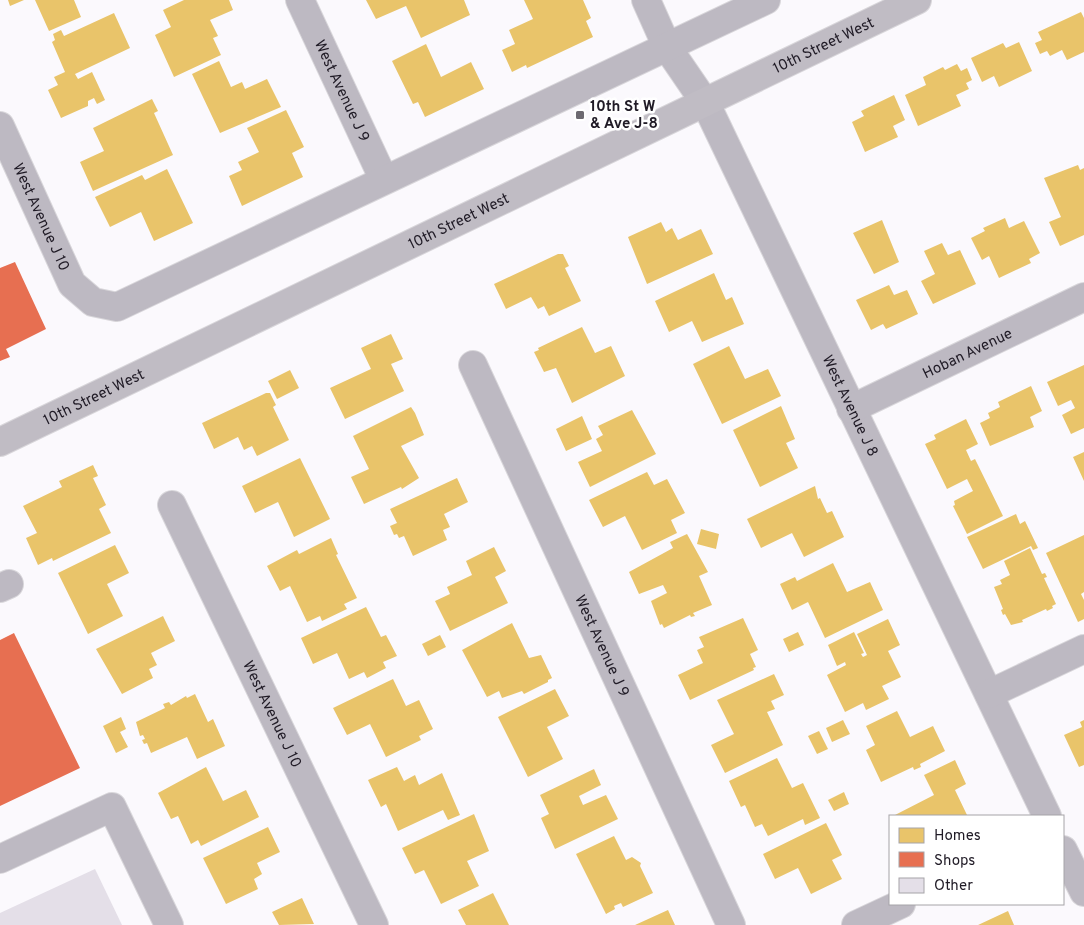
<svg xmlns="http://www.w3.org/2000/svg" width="1084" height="925" viewBox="0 0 1084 925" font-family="Overpass,sans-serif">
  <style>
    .homes { fill: #e9c46a }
    .shops { fill: #e76f51 }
    .building { fill: #e4dfe8 }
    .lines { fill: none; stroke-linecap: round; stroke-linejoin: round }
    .minor-casing { stroke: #d8d6da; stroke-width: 30 }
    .major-casing { stroke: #d8d6da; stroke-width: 30 }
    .minor { stroke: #bdb9c2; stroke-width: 28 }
    .major { stroke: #c0bcc4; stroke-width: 28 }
    .poi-dot { fill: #6d6971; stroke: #fff; stroke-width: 2 }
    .labels { text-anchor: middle; stroke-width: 5; stroke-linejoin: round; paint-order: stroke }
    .street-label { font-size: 15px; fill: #201b26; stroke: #fff }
    .poi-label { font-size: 15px; font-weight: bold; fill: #201b26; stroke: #fff; text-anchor: start }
  </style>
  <rect width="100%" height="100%" fill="#fbf9fd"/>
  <path class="homes" d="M 8,0 L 24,0 L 10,6 Z
    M 35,0 L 74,0 L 81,17 L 49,31 Z
    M 184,0 L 229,0 L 233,10 L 210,20 L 218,36 L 213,38 L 221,55 L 174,77 L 155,35 L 171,27 L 163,10 Z
    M 366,0 L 464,0 L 470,15 L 421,38 L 406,6 L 376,19 Z
    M 524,0 L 583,0 L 591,18 L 586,21 L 593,37 L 527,68 L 526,65 L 512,72 L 502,50 L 515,44 L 509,30 L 533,19 Z
    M 1081,12 L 1084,18 L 1084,52 L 1067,60 L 1062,50 L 1050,56 L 1047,51 L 1040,54 L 1035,43 L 1042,40 L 1038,32 Z
    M 114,13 L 130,48 L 75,74 L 78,79 L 92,72 L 105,100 L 97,104 L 94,98 L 88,101 L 88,106 L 61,118 L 48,90 L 58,85 L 54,77 L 65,72 L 52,42 L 55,40 L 53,34 L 61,30 L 64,36 Z
    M 1019,42 L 1032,71 L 999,87 L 994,76 L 982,82 L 971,58 L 1003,43 L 1006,48 Z
    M 426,44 L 441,77 L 471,62 L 484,89 L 425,117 L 418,102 L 413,104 L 392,61 Z
    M 219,61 L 231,87 L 242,82 L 245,89 L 267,79 L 281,107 L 220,133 L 192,74 Z
    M 957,64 L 961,71 L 967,68 L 972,80 L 966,83 L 969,89 L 956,95 L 961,106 L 918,126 L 905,95 L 926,85 L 923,77 L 943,67 L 945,70 Z
    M 894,95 L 905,120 L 893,126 L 898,137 L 865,152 L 852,122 L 864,116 L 861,111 Z
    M 152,99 L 158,111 L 154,113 L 173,155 L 93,191 L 80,162 L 104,151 L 93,128 Z
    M 286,110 L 304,147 L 292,153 L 303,177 L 242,206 L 229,176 L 242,170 L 238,162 L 259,152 L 247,128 Z
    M 1078,165 L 1080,170 L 1084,168 L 1084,235 L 1060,246 L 1049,222 L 1061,217 L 1044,178 Z
    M 167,169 L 193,223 L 154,241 L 141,212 L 110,227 L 95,197 L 142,175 L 145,180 Z
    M 1005,218 L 1009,228 L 1024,221 L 1040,253 L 1029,259 L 1031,263 L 999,278 L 989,256 L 982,260 L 971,238 L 985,231 L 983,228 Z
    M 882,220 L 899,262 L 874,274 L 853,233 Z
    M 661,222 L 666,232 L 672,228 L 678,240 L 701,229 L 713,254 L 647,284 L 628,237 Z
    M 942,243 L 948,255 L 960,250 L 976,284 L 933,304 L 921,281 L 935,274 L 924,251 Z
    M 558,254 L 563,254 L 569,266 L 565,268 L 581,301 L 549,316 L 544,306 L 538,309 L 531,297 L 506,309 L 494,284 Z
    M 714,273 L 726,300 L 732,297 L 744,324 L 702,342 L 692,321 L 669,332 L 655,301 Z
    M 889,285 L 894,295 L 907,290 L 918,314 L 886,329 L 883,324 L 871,330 L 856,300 Z
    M 582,327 L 595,353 L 611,346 L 625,376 L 572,403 L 556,368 L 544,372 L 534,352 L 539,350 L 538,348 Z
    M 391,334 L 403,359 L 391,364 L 404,391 L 345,419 L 330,388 L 371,369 L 361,348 Z
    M 729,346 L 745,379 L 768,369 L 781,396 L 722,424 L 693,364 Z
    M 1084,365 L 1084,428 L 1071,434 L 1062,415 L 1075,408 L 1071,400 L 1058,406 L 1047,382 Z
    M 290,370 L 299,388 L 277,399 L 268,381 Z
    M 1031,386 L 1042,411 L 1030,417 L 1034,427 L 990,446 L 980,423 L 990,418 L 988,413 L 1000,407 L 998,402 Z
    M 266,393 L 270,393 L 276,405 L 273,407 L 289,440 L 257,456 L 252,446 L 244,450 L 238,437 L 214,449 L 202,423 Z
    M 781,406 L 795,439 L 786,443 L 798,468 L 760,487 L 733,430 Z
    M 411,407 L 415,413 L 424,435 L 401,446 L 419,478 L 402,489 L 401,487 L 364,504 L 351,477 L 369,469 L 353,436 Z
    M 632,410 L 656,454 L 590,487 L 578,462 L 602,451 L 596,439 L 603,435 L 598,426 Z
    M 582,416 L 592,439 L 566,451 L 556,429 Z
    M 966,419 L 978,444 L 966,450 L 971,461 L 975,459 L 1003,516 L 967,534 L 953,506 L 955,505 L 954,501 L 973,491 L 967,479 L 947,489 L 925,444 L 936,439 L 934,435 Z
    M 1084,452 L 1084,481 L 1073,457 Z
    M 300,458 L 330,519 L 294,537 L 278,502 L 255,513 L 242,486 Z
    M 93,465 L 98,476 L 93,478 L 106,505 L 99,509 L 111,533 L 53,561 L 52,558 L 38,565 L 26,538 L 37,533 L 23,506 L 62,487 L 59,481 Z
    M 647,472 L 654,485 L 667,479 L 685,513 L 671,520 L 677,533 L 642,550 L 625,516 L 603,527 L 589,500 Z
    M 457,478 L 468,502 L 444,514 L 450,527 L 443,530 L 447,540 L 413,556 L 404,536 L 399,538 L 397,534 L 394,535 L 390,526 L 397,523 L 390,509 Z
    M 815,486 L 818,499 L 820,498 L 827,513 L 832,511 L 844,537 L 804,557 L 792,533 L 761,548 L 747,519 Z
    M 1016,514 L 1020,524 L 1025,521 L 1038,548 L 1033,550 L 1031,546 L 983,569 L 967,537 Z
    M 701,529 L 719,534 L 716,549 L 697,544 Z
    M 687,534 L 708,572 L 699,576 L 712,605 L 693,613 L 695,616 L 691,617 L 690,615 L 664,628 L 662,624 L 660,625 L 651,601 L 667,593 L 663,585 L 639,594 L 629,572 L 673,548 L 670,542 Z
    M 1084,535 L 1084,592 L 1081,594 L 1084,600 L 1084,619 L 1078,622 L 1046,553 Z
    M 331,538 L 338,554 L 336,555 L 357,598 L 344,604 L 347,609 L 322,621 L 320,616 L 307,622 L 290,586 L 280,591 L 267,566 L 297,550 L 299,554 Z
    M 115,545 L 129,573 L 107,584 L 123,616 L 88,634 L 58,573 Z
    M 494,547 L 506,571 L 495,577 L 508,603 L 450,631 L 435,601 L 450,594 L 447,587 L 472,575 L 466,561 Z
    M 1030,548 L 1042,574 L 1045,573 L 1047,577 L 1044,578 L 1056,604 L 1052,606 L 1053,608 L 1047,611 L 1046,609 L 1022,620 L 1023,622 L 1011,625 L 1005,614 L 1003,615 L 1001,610 L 1003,609 L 994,587 L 1002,584 L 1000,580 L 1010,575 L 1004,561 Z
    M 833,563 L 847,592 L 870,582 L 883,610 L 825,638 L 808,602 L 792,610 L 780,584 L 795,577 L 797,581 Z
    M 366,607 L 381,637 L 386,635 L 397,656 L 383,662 L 386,668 L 367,678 L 364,672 L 349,679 L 337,653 L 313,664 L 301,638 Z
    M 163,616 L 175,641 L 151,653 L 157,665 L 149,669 L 153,678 L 122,694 L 96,649 Z
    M 743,618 L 758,650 L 750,654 L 756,667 L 753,668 L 754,670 L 690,700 L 678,675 L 703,663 L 697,650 L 704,647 L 699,637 Z
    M 888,619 L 900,645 L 888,651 L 901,677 L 882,686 L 889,699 L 866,710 L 863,703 L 845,712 L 827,675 L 846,665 L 845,662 L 837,666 L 828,645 L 854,632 L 864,653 L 861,654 L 863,657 L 867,655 L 857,634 Z
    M 512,623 L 529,658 L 541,655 L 552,678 L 548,680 L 548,682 L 524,694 L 522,691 L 502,698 L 499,691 L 487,697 L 462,650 Z
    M 798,632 L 804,645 L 789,652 L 783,639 Z
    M 440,635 L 446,647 L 428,656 L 422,644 Z
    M 774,674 L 784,695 L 771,701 L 775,709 L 767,712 L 783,745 L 725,773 L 711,745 L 734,734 L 717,700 Z
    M 393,679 L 406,706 L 419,700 L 433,729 L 419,736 L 421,740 L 386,757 L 370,724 L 347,735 L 333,708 Z
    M 555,689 L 569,716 L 547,727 L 563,759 L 528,777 L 498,717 Z
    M 195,694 L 208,722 L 213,719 L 225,746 L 197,759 L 187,737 L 151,753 L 147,743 L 144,744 L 142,740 L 145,739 L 143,735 L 140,736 L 136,722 L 165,708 L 163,704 L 169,702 L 171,705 L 186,696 L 187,698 Z
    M 897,711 L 910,737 L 933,726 L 945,751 L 920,764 L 921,767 L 914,770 L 913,767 L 881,782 L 866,750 L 875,745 L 866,726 Z
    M 121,717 L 126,729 L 120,732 L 128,747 L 116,753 L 103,726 Z
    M 843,720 L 850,734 L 832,742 L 826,728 Z
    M 1084,720 L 1084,765 L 1079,767 L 1064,735 L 1082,727 L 1080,722 Z
    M 819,731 L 828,749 L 817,754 L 808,736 Z
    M 777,758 L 792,788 L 803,783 L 820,818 L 805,825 L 803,819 L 768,836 L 762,824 L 755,827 L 745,805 L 741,807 L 729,781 Z
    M 955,760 L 966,784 L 955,790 L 967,815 L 895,816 L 895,815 L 934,795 L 924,775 Z
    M 206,767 L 223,801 L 246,790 L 259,817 L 201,846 L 198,840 L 191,844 L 178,816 L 171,819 L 158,793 Z
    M 397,767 L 404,781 L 415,775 L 419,785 L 442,773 L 460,815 L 448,820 L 443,810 L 398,831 L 386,804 L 381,807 L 368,780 Z
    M 594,769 L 601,785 L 579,796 L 583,805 L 606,795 L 618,819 L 555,849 L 541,818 L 549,814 L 540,795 Z
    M 844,792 L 849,804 L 834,811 L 828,800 Z
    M 474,814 L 489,851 L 467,861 L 479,886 L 441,904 L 424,870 L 415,874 L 402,848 Z
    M 826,823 L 842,855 L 832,860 L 842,879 L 811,894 L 798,868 L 775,879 L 763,854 Z
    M 268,827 L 280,852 L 257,863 L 262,874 L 254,879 L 258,889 L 226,904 L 203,858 Z
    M 614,836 L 626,860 L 632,857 L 641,863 L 640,866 L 653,893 L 623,907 L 621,903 L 614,906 L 615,909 L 606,914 L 576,854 Z
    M 493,893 L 509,925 L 466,925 L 458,910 Z
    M 302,898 L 314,924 L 279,925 L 272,912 Z
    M 668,910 L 675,925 L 635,925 Z
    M 1008,911 L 1014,925 L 978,925 Z"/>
  <path class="shops" d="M 15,262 L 46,329 L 6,349 L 10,357 L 0,361 L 0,268 Z
    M 14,633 L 80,768 L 0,806 L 0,640 Z"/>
  <path class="building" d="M 95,869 L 122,925 L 0,925 L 0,913 Z"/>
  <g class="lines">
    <g class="minor-casing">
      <g id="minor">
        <path id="s1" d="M 300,0 L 384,180"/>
        <path id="s2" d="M 646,0 L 667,47 L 706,104 L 1047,816"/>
        <path id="s3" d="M 0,126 L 72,284 L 93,302 L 117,307 L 766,0"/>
        <path id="s4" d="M 473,365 L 731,925"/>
        <path id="s5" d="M 851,409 L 1084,297"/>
        <path id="s6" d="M 172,505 L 374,925"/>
        <path d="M 0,588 L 9,584"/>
        <path d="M 989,694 L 1084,649"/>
        <path d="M 1063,850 L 1084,892"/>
        <path d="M 0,859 L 112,807 L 169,925"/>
        <path d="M 856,925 L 901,904"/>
      </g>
    </g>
    <g class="major-casing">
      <g id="major">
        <path id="s7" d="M 0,442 L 917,0"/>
      </g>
    </g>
    <use href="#minor" class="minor"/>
    <use href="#major" class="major"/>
  </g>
  <rect class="poi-dot" x="575" y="110" width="10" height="10" rx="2.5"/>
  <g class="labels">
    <g class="street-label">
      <text dy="5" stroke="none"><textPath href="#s7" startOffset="914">10th Street West</textPath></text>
      <text dy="5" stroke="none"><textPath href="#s1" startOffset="100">West Avenue J 9</textPath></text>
      <text dy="5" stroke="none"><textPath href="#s3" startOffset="100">West Avenue J 10</textPath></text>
      <text dy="5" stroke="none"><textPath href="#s7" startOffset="509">10th Street West</textPath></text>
      <text dy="5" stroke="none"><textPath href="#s5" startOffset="129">Hoban Avenue</textPath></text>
      <text dy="5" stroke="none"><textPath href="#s7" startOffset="104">10th Street West</textPath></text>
      <text dy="5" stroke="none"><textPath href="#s2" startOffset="455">West Avenue J 8</textPath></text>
      <text dy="5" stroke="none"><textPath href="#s4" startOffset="309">West Avenue J 9</textPath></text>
      <text dy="5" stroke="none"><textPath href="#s6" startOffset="232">West Avenue J 10</textPath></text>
    </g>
    <g class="poi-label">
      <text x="590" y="111">10th St W<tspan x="590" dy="17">&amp; Ave J-8</tspan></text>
    </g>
  </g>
  <rect x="889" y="815" width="175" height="90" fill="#ffffff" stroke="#a6a4a8"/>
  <rect x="899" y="828" width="25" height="15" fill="#e9c46a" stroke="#a6a4a8"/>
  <text x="934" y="840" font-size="15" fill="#201b26">Homes</text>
  <rect x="899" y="852" width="25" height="15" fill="#e76f51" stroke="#a6a4a8"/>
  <text x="934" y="865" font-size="15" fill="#201b26">Shops</text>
  <rect x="899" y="878" width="25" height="15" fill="#e4dfe8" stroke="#a6a4a8"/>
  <text x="934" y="890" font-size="15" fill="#201b26">Other</text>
</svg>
